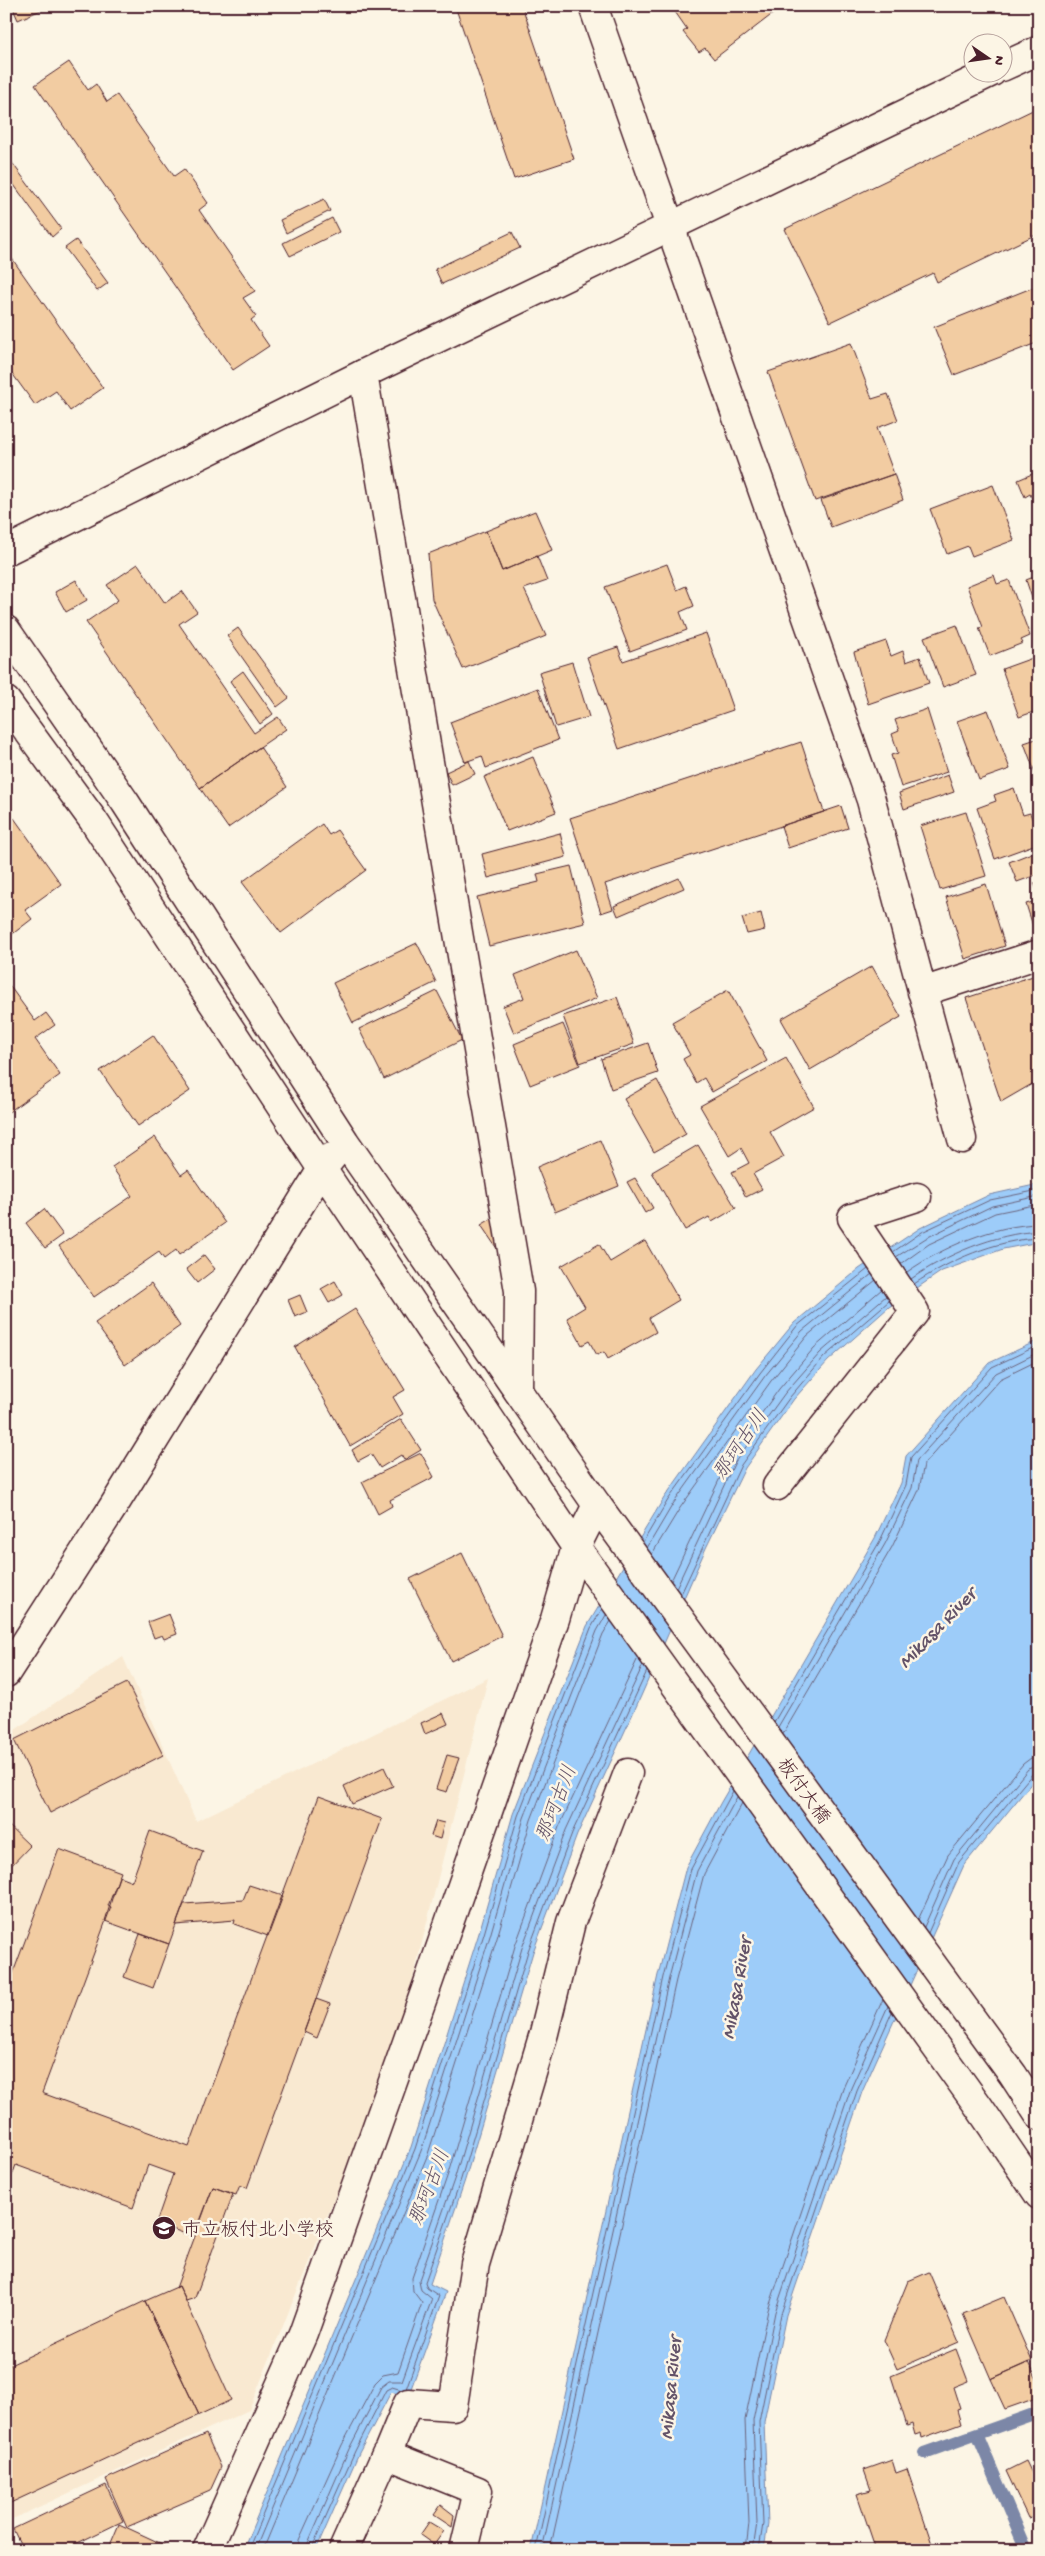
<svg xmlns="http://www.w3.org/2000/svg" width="1045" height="2556" viewBox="0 0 1045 2556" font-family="'Gochi Hand','Klee One',sans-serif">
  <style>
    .built { fill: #f9e9d1 }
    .water { fill: #9dccf9; stroke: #7c87a7 }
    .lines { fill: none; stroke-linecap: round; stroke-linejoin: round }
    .shore { stroke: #6b647d; stroke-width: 1 }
    .stream { stroke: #7c87a7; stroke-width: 12 }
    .building { fill: #f2cca2; stroke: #4a1f2b }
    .minor-casing { stroke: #4a1f2b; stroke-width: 31 }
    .tertiary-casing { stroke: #4a1f2b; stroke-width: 31 }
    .minor { stroke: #fcf5e5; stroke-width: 28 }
    .tertiary { stroke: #fcf5e5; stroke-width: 28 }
    .labels { text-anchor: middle; stroke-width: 5; stroke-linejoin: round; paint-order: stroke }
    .street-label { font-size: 19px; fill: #4a1f2b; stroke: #fcf5e5 }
    .poi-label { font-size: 19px; fill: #4a1f2b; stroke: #fcf5e5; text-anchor: start }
    .water-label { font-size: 20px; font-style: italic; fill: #635369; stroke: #fcf5e5 }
  </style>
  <rect width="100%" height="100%" fill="#fcf5e5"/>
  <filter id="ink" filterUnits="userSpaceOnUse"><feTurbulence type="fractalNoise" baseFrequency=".02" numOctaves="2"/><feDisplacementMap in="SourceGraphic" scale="10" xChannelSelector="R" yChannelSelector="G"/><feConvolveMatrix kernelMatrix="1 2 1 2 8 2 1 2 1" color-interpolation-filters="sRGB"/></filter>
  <g filter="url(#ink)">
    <path class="built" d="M 123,1657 L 196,1821 L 488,1678 L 396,2046 L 249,2410 L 6,2522 L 6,1736 Z"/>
    <path class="water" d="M 1039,1184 L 1039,1242 L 1003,1249 L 942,1271 L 889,1307 L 828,1361 L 794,1399 L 745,1468 L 706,1548 L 641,1696 L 577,1835 L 533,1952 L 465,2180 L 430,2284 L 446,2292 L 408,2397 L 391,2392 L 359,2453 L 316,2550 L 243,2550 L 411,2147 L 479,1933 L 513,1814 L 587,1626 L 664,1498 L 756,1369 L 794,1323 L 859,1269 L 920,1228 L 989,1195 Z
      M 1039,1340 L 1039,1774 L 964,1865 L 862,2092 L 786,2315 L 764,2422 L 768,2524 L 764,2550 L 531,2550 L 658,1975 L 686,1867 L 721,1802 L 875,1538 L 901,1483 L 906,1456 L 989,1363 Z"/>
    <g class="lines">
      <path class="shore" d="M 893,1252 L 922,1232 L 990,1200 L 1039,1190
        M 896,1257 L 926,1238 L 992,1206 L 1039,1196
        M 901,1264 L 929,1244 L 995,1213 L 1039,1204
        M 907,1272 C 943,1247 993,1225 1039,1224
        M 911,1279 C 947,1254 994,1234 1039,1231
        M 914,1284 C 950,1260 995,1240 1039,1238
        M 643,1542 L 668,1500 L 760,1373 L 797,1326 L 868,1269
        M 647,1548 L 673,1504 L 765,1376 L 802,1331 L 872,1274
        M 652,1554 L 680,1508 L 771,1381 L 807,1336 L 876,1280
        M 671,1581 L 729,1459 L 779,1389 L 814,1348 L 882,1289
        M 676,1588 L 735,1462 L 785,1393 L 820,1353 L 886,1296
        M 681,1594 L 741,1465 L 790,1397 L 824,1357 L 889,1301
        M 774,1722 L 880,1541 L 906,1485 L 911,1457 L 992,1367 L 1039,1345
        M 778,1727 L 885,1544 L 912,1488 L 917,1460 L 996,1373 L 1039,1352
        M 783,1734 L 892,1547 L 919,1490 L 924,1464 L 1000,1379 L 1039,1360
        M 918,1920 L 948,1855 L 1023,1764 L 1031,1758 L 1039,1757
        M 924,1927 L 954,1859 L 1028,1769 L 1039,1765
        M 928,1933 L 959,1862 L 1033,1773 L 1039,1771
        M 406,2389 L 439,2296 L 427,2288 L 425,2282 L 461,2179 L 528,1951 L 572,1833 L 647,1671
        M 248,2550 L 415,2149 L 484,1934 L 518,1816 L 591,1628 L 602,1609
        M 255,2550 L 421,2151 L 490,1936 L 524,1818 L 597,1631 L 606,1615
        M 263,2550 L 428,2154 L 497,1938 L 531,1820 L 603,1634 L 611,1621
        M 298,2550 L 299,2540 L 342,2445 L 375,2383 L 383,2375 L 398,2372 L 422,2303 L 413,2291 L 412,2278 L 448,2174 L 515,1946 L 559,1827 L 638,1658
        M 305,2550 L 349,2449 L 381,2387 L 389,2381 L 402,2381 L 432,2299 L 421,2290 L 419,2280 L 455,2177 L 522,1948 L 566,1830 L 643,1665
        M 311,2550 L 355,2451 L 386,2390 L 392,2387 L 402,2390
        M 536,2550 L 663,1977 L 691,1869 L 733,1791
        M 542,2550 L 669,1978 L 697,1871 L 737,1797
        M 550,2550 L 676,1980 L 704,1874 L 742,1803
        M 746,2550 L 749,2523 L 745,2420 L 768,2310 L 844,2086 L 883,1999
        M 753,2550 L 757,2523 L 753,2421 L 775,2312 L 851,2088 L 888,2006
        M 759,2550 L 763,2524 L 759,2422 L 781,2314 L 857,2091 L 892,2012"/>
      <path class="stream" d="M 977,2434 L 1026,2550
        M 924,2453 L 1039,2412"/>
    </g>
    <path class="building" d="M 12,6 L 50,6 L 18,20 Z
      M 455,6 L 522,6 L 574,159 L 514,179 Z
      M 671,6 L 783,6 L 714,59 L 705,48 L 699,52 L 683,32 L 687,29 Z
      M 69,62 L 88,90 L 96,84 L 107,102 L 117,95 L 174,176 L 184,169 L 208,203 L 199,210 L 255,291 L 243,298 L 256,316 L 251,320 L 269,346 L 233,370 L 35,85 Z
      M 1039,107 L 1039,233 L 937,282 L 933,273 L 830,322 L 785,229 Z
      M 10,160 L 61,229 L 52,237 L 6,174 L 6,162 Z
      M 324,199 L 330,211 L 286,233 L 280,220 Z
      M 332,218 L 339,232 L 290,256 L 283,243 Z
      M 512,232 L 520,248 L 442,284 L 435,269 Z
      M 76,240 L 108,283 L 97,291 L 65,248 Z
      M 6,250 L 103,388 L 70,411 L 56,391 L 35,405 L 6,365 Z
      M 1039,285 L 1039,342 L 954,375 L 934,327 Z
      M 851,343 L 872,399 L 888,394 L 898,420 L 877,428 L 894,474 L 815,501 L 768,372 Z
      M 1039,471 L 1039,514 L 1030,494 L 1025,497 L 1018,480 Z
      M 894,474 L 903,500 L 831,527 L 821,500 Z
      M 993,485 L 1014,540 L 972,556 L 968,546 L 947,554 L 930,509 Z
      M 535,511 L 552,550 L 502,571 L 486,531 Z
      M 486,531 L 502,571 L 537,556 L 547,581 L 524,589 L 546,636 L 463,669 L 432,599 L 428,554 Z
      M 138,564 L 165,603 L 182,591 L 197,612 L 179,624 L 254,733 L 278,717 L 286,729 L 200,788 L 86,622 L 118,600 L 107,585 Z
      M 667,564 L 677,590 L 686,586 L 694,606 L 680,612 L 687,630 L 630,651 L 605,587 Z
      M 994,575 L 997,584 L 1009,580 L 1030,636 L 1021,640 L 1023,643 L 990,656 L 979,628 L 983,627 L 967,586 Z
      M 1039,575 L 1039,603 L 1037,600 L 1033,601 L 1026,580 Z
      M 76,580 L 87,600 L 66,612 L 55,592 Z
      M 957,625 L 976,675 L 943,687 L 924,637 Z
      M 238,628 L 289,698 L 277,707 L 227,636 Z
      M 706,633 L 733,710 L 619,749 L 587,657 L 618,647 L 623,661 Z
      M 886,641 L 891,656 L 903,651 L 906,662 L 920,657 L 929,683 L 868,704 L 854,652 Z
      M 1038,656 L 1039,710 L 1019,717 L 1002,669 Z
      M 572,662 L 589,717 L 556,727 L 539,672 Z
      M 243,671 L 273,714 L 260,724 L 230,681 Z
      M 538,688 L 558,740 L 486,768 L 482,756 L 465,762 L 450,722 Z
      M 927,709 L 947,772 L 901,787 L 891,755 L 898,753 L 892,734 L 899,731 L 895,720 Z
      M 988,710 L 1010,769 L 979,780 L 957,721 Z
      M 1039,738 L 1039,783 L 1024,743 Z
      M 801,742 L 824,812 L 605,884 L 613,909 L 601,913 L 570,818 Z
      M 260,747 L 287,787 L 228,828 L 200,788 Z
      M 533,757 L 556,812 L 507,831 L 484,777 Z
      M 469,761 L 475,774 L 452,785 L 446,772 Z
      M 948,775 L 954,792 L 904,809 L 899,793 Z
      M 1014,788 L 1023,815 L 1030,813 L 1039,837 L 1039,843 L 995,859 L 977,808 L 996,801 L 994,795 Z
      M 841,806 L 848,828 L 788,848 L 781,826 Z
      M 966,812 L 986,876 L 940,890 L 920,826 Z
      M 14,818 L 61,884 L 25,910 L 32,919 L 6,939 L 6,824 Z
      M 322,824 L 329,835 L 337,830 L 366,870 L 281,933 L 242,882 Z
      M 560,833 L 566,857 L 488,878 L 482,854 Z
      M 1039,850 L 1039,874 L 1017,882 L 1009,862 Z
      M 571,866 L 585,923 L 489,946 L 477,897 L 539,882 L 537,874 Z
      M 679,878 L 684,888 L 618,916 L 614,906 Z
      M 1039,881 L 1039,895 L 1034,883 Z
      M 986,884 L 1005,946 L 965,959 L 946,897 Z
      M 1039,900 L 1039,924 L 1033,926 L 1026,904 Z
      M 761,913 L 765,930 L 747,934 L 742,918 Z
      M 417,943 L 436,982 L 353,1023 L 333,983 Z
      M 576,950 L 597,998 L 514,1033 L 503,1006 L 524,998 L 515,975 Z
      M 872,966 L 901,1017 L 810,1070 L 781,1019 Z
      M 1039,974 L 1039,1080 L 1001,1102 L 966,998 Z
      M 6,981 L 35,1021 L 46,1013 L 55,1025 L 35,1039 L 60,1075 L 6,1114 Z
      M 728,990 L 767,1061 L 712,1092 L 704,1078 L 696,1083 L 683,1059 L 690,1055 L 672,1022 Z
      M 437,991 L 462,1040 L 384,1079 L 359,1029 Z
      M 617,997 L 634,1044 L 580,1063 L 563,1016 Z
      M 563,1024 L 580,1065 L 530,1085 L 514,1044 Z
      M 153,1035 L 190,1091 L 138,1126 L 100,1071 Z
      M 648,1043 L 658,1073 L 611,1089 L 601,1059 Z
      M 786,1058 L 814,1107 L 770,1132 L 784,1157 L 753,1174 L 762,1189 L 746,1197 L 732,1172 L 749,1163 L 741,1148 L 729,1156 L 700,1106 Z
      M 657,1080 L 686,1134 L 654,1152 L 624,1099 Z
      M 155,1137 L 181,1175 L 188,1170 L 225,1223 L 179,1255 L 176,1250 L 164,1259 L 159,1252 L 94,1297 L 59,1246 L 132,1196 L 112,1167 Z
      M 600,1140 L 619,1186 L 555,1212 L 537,1167 Z
      M 698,1145 L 736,1208 L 712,1222 L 709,1217 L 685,1230 L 652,1172 Z
      M 635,1178 L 653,1208 L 645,1213 L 627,1182 Z
      M 44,1209 L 63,1235 L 45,1248 L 26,1223 Z
      M 496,1216 L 502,1256 L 481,1225 Z
      M 645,1241 L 679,1300 L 649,1318 L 656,1332 L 608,1359 L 604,1352 L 597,1355 L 589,1341 L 582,1345 L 567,1318 L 585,1307 L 561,1266 L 599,1244 L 610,1262 Z
      M 204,1255 L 215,1269 L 197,1283 L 186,1269 Z
      M 335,1281 L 343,1295 L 329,1303 L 321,1289 Z
      M 151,1283 L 180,1326 L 125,1365 L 95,1323 Z
      M 300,1295 L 307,1312 L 295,1317 L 288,1300 Z
      M 355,1309 L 405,1390 L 393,1397 L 403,1414 L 350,1446 L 295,1347 Z
      M 401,1419 L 421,1450 L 404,1460 L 401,1455 L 380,1468 L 371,1454 L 358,1461 L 352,1450 Z
      M 421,1453 L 434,1477 L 390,1500 L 392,1506 L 378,1514 L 362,1482 Z
      M 462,1553 L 502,1636 L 451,1661 L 410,1579 Z
      M 169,1614 L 177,1634 L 164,1639 L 162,1635 L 154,1638 L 148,1622 Z
      M 127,1683 L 163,1755 L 50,1813 L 14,1740 Z
      M 443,1713 L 448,1724 L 425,1734 L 421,1723 Z
      M 447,1755 L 459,1758 L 447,1792 L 436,1789 Z
      M 384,1767 L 393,1786 L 352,1804 L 344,1786 Z
      M 319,1796 L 382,1819 L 247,2188 L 240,2185 L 236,2195 L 213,2187 L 194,2237 L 156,2223 L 173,2174 L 148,2165 L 133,2208 L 16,2165 L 6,2191 L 6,1992 L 59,1849 L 121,1872 L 108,1906 L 111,1907 L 42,2093 L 189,2147 Z
      M 436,1821 L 444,1823 L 440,1839 L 431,1836 Z
      M 6,1823 L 30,1846 L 6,1871 Z
      M 150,1831 L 203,1851 L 169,1944 L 105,1921 L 119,1876 L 132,1881 Z
      M 249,1885 L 283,1896 L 268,1936 L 234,1924 L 235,1920 L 176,1925 L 184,1904 L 243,1900 Z
      M 140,1934 L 169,1944 L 153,1988 L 124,1977 Z
      M 316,1999 L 330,2004 L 317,2038 L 304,2032 Z
      M 213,2187 L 233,2194 L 195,2298 L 186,2301 L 179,2286 L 176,2288 Z
      M 929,2272 L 959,2342 L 897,2369 L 884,2340 L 908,2281 Z
      M 179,2286 L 231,2400 L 199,2415 L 145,2301 Z
      M 1004,2297 L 1032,2361 L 991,2379 L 963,2314 Z
      M 145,2301 L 199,2415 L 6,2505 L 6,2367 Z
      M 956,2349 L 968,2381 L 953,2387 L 960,2409 L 957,2410 L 961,2424 L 922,2438 L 921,2433 L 915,2435 L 912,2424 L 907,2426 L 891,2376 Z
      M 1029,2362 L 1039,2384 L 1039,2397 L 1005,2409 L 991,2379 Z
      M 1039,2429 L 1039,2453 L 1033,2430 Z
      M 206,2434 L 221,2467 L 210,2491 L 127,2527 L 106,2479 Z
      M 892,2460 L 896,2473 L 907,2469 L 934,2550 L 876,2550 L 857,2494 L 871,2490 L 864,2470 Z
      M 1026,2461 L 1039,2488 L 1039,2514 L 1028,2518 L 1006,2471 Z
      M 106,2485 L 123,2521 L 63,2550 L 23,2550 L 13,2529 Z
      M 441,2505 L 454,2515 L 452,2527 L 434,2515 Z
      M 429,2522 L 444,2531 L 434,2545 L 420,2535 Z
      M 119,2524 L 175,2550 L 108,2550 Z"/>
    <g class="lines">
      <g class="minor-casing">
        <path id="minor" d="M 593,6 L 871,800 L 962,1139
          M 363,374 L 519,1291 L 518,1391
          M 922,992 L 1039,954
          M 777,1486 L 915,1312 L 852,1218 L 917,1197
          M 384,2461 L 408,2403 L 453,2406 L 475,2264 L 544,2033 L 571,1922 L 628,1773
          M 207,2550 L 303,2334 L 427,1986 L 555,1619 L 576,1547 L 597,1505
          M 343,2550 L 386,2454 L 478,2491 L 464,2550"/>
      </g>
      <g class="tertiary-casing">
        <path id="tertiary" d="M 1002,67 L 1039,50
          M 6,551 L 363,374 L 992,72
          M 6,630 L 125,802 L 345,1142 L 597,1505 L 1013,2075 L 1039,2115
          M 6,701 L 93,820 L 322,1169 L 576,1547 L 977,2104 L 1039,2195
          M 6,1673 L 113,1507 L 322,1169 L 332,1157"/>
      </g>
      <use href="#minor" class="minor"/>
      <use href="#tertiary" class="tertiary"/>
    </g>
  </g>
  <defs>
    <g id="school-disc" transform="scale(1.25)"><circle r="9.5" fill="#4a1f2b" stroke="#fcf5e5"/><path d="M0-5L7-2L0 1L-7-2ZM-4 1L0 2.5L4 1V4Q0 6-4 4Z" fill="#fff"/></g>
  </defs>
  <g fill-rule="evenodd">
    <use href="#school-disc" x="164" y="2228"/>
  </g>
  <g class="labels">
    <g class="street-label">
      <text transform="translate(805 1790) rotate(54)" y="7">板付大橋</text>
    </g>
    <g class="poi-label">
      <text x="182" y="2235">市立板付北小学校</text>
    </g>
    <g class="water-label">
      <text transform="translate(739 1444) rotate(-56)" y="7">那珂古川</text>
      <text transform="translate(936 1627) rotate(-46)" y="7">Mikasa River</text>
      <text transform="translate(555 1803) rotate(-69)" y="7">那珂古川</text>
      <text transform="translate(735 1988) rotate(-80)" y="7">Mikasa River</text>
      <text transform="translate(428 2187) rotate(-69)" y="7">那珂古川</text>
      <text transform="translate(669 2388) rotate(-85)" y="7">Mikasa River</text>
    </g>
  </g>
  <rect width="1045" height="2556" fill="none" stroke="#fcf5e5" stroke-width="25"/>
  <rect x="12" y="12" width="1020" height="2531" fill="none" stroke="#4a1f2b" stroke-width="2" filter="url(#ink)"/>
  <g transform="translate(988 58) rotate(103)"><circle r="24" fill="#fcf5e5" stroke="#b59f9b"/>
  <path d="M0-4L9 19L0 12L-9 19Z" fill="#4a1f2b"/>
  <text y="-8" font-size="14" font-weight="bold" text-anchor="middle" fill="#4a1f2b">N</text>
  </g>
</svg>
